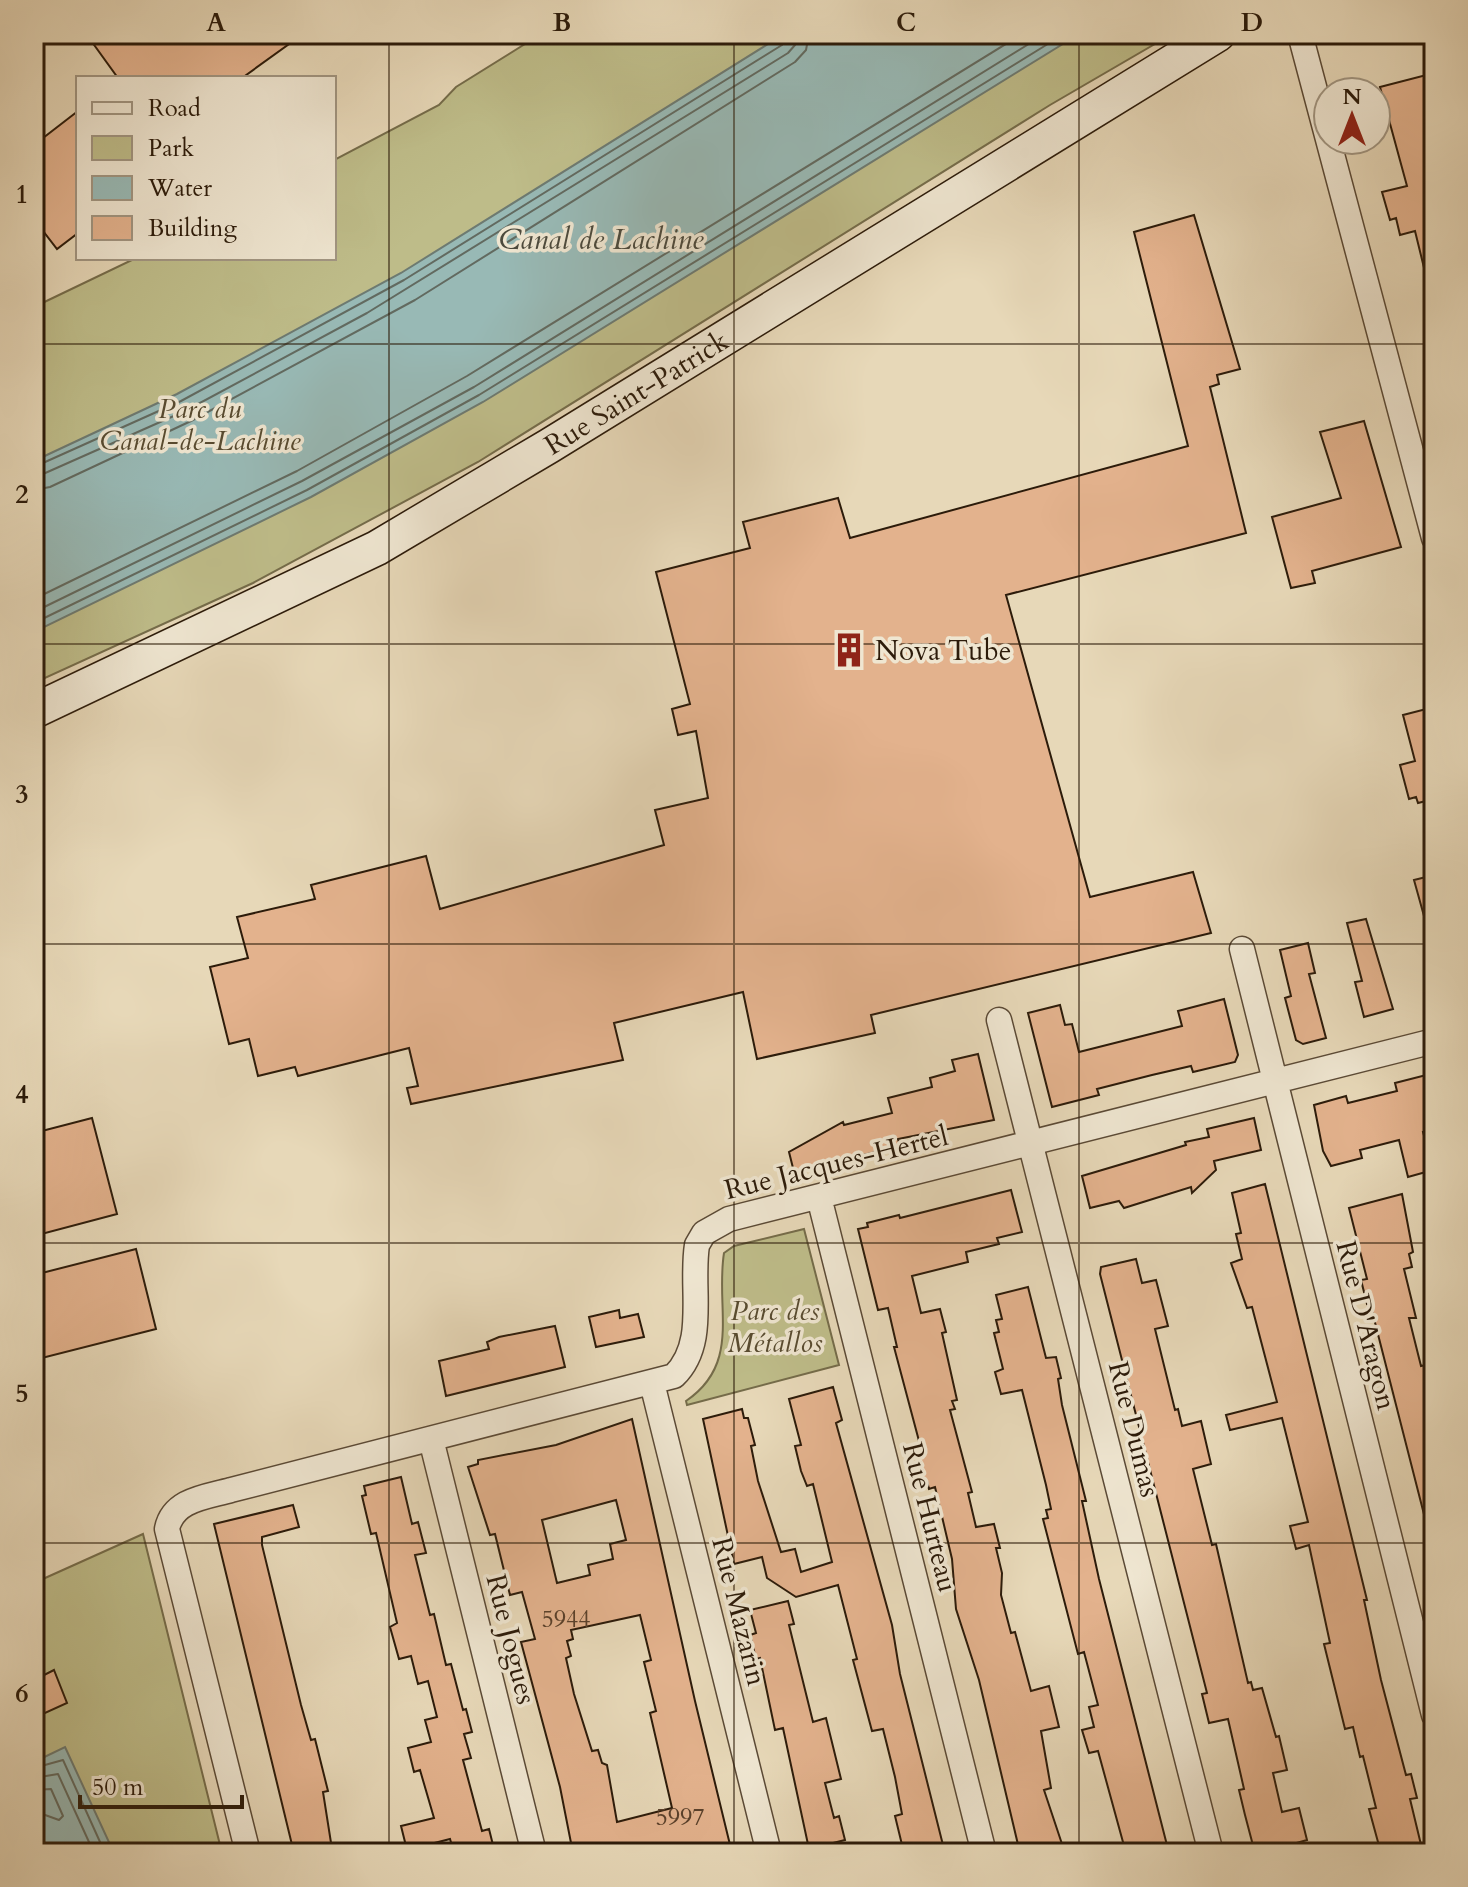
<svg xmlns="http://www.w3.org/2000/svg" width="1468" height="1887" viewBox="0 0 1468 1887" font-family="Cardo,serif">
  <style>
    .green { fill: #bebc89; stroke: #756c4a; stroke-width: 2 }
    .water { fill: #98b9b5; stroke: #6d7a71; stroke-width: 2 }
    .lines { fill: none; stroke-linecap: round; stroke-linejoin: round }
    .shore { stroke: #626a60; stroke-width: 2 }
    .building { fill: #e3b28d; stroke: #2c1b0a; stroke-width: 2; fill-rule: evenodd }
    .street-casing { stroke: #5b4a36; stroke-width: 27 }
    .secondary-casing { stroke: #2c1b0a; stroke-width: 37 }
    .street { stroke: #efe6d1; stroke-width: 24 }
    .secondary { stroke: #efe6d1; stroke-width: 34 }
    .grid { fill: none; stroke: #2c1b0a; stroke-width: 2; stroke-opacity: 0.55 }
    .labels { text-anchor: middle; stroke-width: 7; stroke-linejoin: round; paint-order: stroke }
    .number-label { font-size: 24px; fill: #5a412b }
    .street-label { font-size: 28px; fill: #2c1b0a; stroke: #efe6d1 }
    .park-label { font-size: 28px; font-style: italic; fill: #584b30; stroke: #efe6d1 }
    .poi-label { font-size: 28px; fill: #2c1b0a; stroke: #efe6d1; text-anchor: start }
    .water-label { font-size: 30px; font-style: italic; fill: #4c4a3d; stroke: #efe6d1 }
    .neatline { fill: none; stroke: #2c1b0a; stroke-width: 3 }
    .grid-label { font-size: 26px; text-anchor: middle; font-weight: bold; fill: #2c1b0a }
  </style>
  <rect width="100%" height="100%" fill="#e7d8b8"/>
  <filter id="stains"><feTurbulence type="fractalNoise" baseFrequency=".0025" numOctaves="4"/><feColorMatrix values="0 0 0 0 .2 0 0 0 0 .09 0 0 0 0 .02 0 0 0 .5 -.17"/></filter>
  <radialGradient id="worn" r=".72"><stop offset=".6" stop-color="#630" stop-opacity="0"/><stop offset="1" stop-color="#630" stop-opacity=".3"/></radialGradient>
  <path class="green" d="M 541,34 L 1172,34 L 1050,105 L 478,462 L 253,583 L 34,683 L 34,307 L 136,258 L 334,258 L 334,160 L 439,105 L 456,87 Z
    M 804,1229 L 839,1365 L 687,1405 L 686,1401 C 742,1363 715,1308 724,1253 L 734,1246 Z
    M 143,1534 L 222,1853 L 34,1853 L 34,1583 Z"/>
  <path class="water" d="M 784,34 L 1079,34 L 483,402 L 311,497 L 34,632 L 34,461 L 177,394 L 401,273 Z
    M 65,1747 L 114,1853 L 43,1853 L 34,1834 L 34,1762 Z"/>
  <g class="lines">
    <path class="shore" d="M 34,467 L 181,401 L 404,280 L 782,45 L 787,34
      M 34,478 L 185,411 L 367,313 L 788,53 L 795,45 L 797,34
      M 34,490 L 50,487 L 191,421 L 415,300 L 795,62 L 806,50 L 809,34
      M 34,599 L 297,471 L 467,376 L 1022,34
      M 34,612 L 302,481 L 474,387 L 1045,34
      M 34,623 L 307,490 L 479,395 L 1064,34
      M 34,1768 L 63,1760 L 105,1853
      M 34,1778 L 58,1774 L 94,1853
      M 34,1790 L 51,1789 L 63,1816 L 59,1820 L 34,1811"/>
  </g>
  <path class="building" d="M 103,34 L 303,34 L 242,78 L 118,78 L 92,42 Z
    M 1434,73 L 1434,283 L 1428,284 L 1415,231 L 1400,235 L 1396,218 L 1390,220 L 1382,192 L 1407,186 L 1380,87 Z
    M 78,111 L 78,233 L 57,249 L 43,231 L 34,239 L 34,145 Z
    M 1194,215 L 1240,369 L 1217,375 L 1219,384 L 1210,387 L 1246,533 L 1006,595 L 1090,897 L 1193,872 L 1211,933 L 871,1015 L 875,1033 L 757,1059 L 743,992 L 614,1023 L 623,1060 L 411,1104 L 407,1088 L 418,1086 L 409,1048 L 298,1076 L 295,1067 L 258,1076 L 249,1039 L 229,1044 L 210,967 L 248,958 L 237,917 L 315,899 L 311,885 L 426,856 L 440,909 L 664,845 L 655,810 L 708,798 L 696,731 L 678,735 L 672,709 L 690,704 L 656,572 L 750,548 L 743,522 L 838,498 L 850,538 L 1188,446 L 1134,232 Z
    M 1364,421 L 1401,547 L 1312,571 L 1315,583 L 1291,588 L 1272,517 L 1341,498 L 1320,432 Z
    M 1434,707 L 1434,799 L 1418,803 L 1416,797 L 1409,799 L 1400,765 L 1415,761 L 1403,715 Z
    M 1434,875 L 1434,934 L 1429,934 L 1414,880 Z
    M 1366,919 L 1393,1009 L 1364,1017 L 1355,982 L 1362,981 L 1347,923 Z
    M 1308,943 L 1315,973 L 1309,974 L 1326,1038 L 1303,1044 L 1296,1040 L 1285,998 L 1291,996 L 1280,950 Z
    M 1224,999 L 1238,1055 L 1235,1062 L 1193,1072 L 1191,1066 L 1152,1075 L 1097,1089 L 1099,1095 L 1052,1107 L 1028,1013 L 1060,1005 L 1065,1025 L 1072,1024 L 1079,1052 L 1182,1026 L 1178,1011 Z
    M 978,1054 L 994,1120 L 898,1139 L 900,1146 L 794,1172 L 789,1152 L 843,1122 L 844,1125 L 892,1113 L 888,1098 L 932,1087 L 930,1078 L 955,1071 L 952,1060 Z
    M 1434,1073 L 1434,1129 L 1423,1132 L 1433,1170 L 1408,1177 L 1399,1140 L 1360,1150 L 1362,1158 L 1331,1166 L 1323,1151 L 1314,1105 L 1346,1096 L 1348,1103 L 1397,1091 L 1395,1083 Z
    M 92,1118 L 117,1214 L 34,1236 L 34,1133 Z
    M 1254,1118 L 1261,1150 L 1214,1161 L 1216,1170 L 1192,1193 L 1191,1187 L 1124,1208 L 1119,1201 L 1090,1208 L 1082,1176 L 1186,1145 L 1185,1142 L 1209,1137 L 1207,1129 Z
    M 1265,1184 L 1367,1600 L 1364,1600 L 1381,1680 L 1406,1775 L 1411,1774 L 1417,1798 L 1410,1799 L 1423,1853 L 1381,1853 L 1369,1809 L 1376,1808 L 1363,1756 L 1360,1757 L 1353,1727 L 1345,1729 L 1324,1644 L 1330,1643 L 1309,1545 L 1296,1549 L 1290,1526 L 1308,1522 L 1282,1418 L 1230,1430 L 1226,1415 L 1277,1402 L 1252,1307 L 1247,1308 L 1231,1263 L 1242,1259 L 1236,1234 L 1241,1233 L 1232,1193 Z
    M 1011,1190 L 1022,1232 L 997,1238 L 999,1244 L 966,1252 L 968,1262 L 912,1276 L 921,1313 L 940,1309 L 946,1332 L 942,1333 L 957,1400 L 952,1401 L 955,1409 L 950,1410 L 972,1492 L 968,1493 L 976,1527 L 994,1524 L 1000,1548 L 996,1548 L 1002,1573 L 1001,1595 L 1011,1633 L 1015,1632 L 1031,1691 L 1049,1686 L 1059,1727 L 1041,1731 L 1051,1788 L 1044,1790 L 1064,1850 L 1054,1853 L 1020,1853 L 979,1680 L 956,1609 L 952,1559 L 935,1487 L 929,1489 L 927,1481 L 924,1481 L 916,1450 L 919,1441 L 894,1347 L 897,1347 L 888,1308 L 878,1310 L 858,1229 L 868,1227 L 867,1223 L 899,1215 L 900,1218 Z
    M 1402,1194 L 1413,1252 L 1409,1254 L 1412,1267 L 1404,1269 L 1416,1318 L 1409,1318 L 1421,1366 L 1430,1364 L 1434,1369 L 1434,1530 L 1428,1530 L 1370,1303 L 1367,1304 L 1361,1280 L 1367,1279 L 1349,1208 Z
    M 136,1249 L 156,1329 L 34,1360 L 34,1275 Z
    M 1136,1259 L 1142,1283 L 1156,1280 L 1168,1326 L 1155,1329 L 1175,1410 L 1178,1409 L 1182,1426 L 1201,1421 L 1211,1464 L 1193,1469 L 1212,1545 L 1216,1544 L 1248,1683 L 1251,1682 L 1253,1690 L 1262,1688 L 1276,1737 L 1279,1736 L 1287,1770 L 1273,1773 L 1282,1812 L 1299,1808 L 1307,1840 L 1261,1853 L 1255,1853 L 1245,1815 L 1239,1790 L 1244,1789 L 1228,1719 L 1209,1723 L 1202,1694 L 1207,1693 L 1100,1274 L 1101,1267 Z
    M 1028,1287 L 1046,1358 L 1056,1357 L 1061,1378 L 1058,1379 L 1062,1405 L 1086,1501 L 1082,1501 L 1099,1579 L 1169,1853 L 1126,1853 L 1098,1751 L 1089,1753 L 1082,1730 L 1094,1727 L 1089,1707 L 1098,1705 L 1084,1652 L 1078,1654 L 1043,1519 L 1048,1518 L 1046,1510 L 1051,1509 L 1046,1485 L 1022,1390 L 1001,1394 L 995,1372 L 1003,1369 L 994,1333 L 999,1332 L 996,1320 L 1002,1319 L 996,1295 Z
    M 619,1310 L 620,1318 L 638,1314 L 644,1337 L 596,1347 L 589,1317 Z
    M 555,1326 L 565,1367 L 446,1396 L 439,1361 L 489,1349 L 487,1342 L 499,1337 Z
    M 833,1387 L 842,1420 L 836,1423 L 892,1625 L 900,1674 L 945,1853 L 904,1853 L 895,1816 L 902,1814 L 895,1777 L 883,1729 L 872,1731 L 853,1660 L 857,1659 L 838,1585 L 796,1597 L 767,1578 L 762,1557 L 734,1564 L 703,1419 L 742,1409 L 744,1418 L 748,1418 L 755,1445 L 751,1446 L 758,1481 L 781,1552 L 795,1549 L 801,1572 L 832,1562 L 813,1484 L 807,1486 L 801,1471 L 795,1446 L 801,1445 L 789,1399 Z
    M 632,1419 L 695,1701 L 732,1853 L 573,1853 L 560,1787 L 521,1642 L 535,1639 L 522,1592 L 510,1595 L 495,1534 L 490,1535 L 468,1467 L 478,1464 L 478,1460 L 556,1445 ZM 616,1500 L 626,1540 L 610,1544 L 613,1559 L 588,1565 L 590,1575 L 557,1583 L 542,1520 ZM 640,1615 L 651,1660 L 644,1662 L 656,1711 L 650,1713 L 672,1808 L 617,1822 L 607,1765 L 602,1763 L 598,1750 L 592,1751 L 574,1694 L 566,1658 L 571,1656 L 567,1641 L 573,1639 L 571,1630 Z
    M 401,1477 L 412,1524 L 418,1522 L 426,1553 L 415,1555 L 430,1615 L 434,1614 L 446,1665 L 451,1664 L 463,1710 L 466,1709 L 472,1732 L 464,1734 L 471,1758 L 463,1760 L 482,1831 L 489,1829 L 495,1853 L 454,1853 L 450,1839 L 407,1850 L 401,1826 L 434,1818 L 420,1770 L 414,1772 L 408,1748 L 431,1742 L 425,1720 L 437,1717 L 428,1681 L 418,1684 L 411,1656 L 399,1659 L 390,1627 L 397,1623 L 376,1533 L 371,1534 L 362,1496 L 366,1495 L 364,1486 Z
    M 293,1505 L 299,1527 L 262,1537 L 262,1545 L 301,1705 L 311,1740 L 315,1739 L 328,1791 L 323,1792 L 332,1849 L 316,1853 L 294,1853 L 214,1524 Z
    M 788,1601 L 794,1624 L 789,1625 L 813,1722 L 826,1718 L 841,1779 L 825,1783 L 834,1818 L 839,1816 L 845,1840 L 809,1849 L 783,1728 L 775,1730 L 760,1658 L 756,1659 L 750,1635 L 756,1633 L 750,1610 Z
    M 54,1670 L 67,1703 L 34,1718 L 34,1680 Z"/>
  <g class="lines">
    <g class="street-casing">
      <path id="street" d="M 1300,34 L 1434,538
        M 1242,949 L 1434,1715
        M 999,1020 L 1211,1853
        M 819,1197 L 984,1853
        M 652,1383 L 769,1853
        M 431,1439 L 534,1853
        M 248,1853 L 167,1529 C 173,1499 207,1497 231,1490 L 674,1376 C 708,1343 690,1289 697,1245 L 704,1233 L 729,1219 L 1434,1041"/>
    </g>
    <g class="secondary-casing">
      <g id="secondary">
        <path id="s1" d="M 34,711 L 377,548 L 549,446 L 1218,34"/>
      </g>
    </g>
    <use href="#street" class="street"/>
    <use href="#secondary" class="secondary"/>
  </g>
  <path class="grid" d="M 389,34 L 389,1853M 734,34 L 734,1853M 1079,34 L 1079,1853M 34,344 L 1434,344M 34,644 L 1434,644M 34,944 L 1434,944M 34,1243 L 1434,1243M 34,1543 L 1434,1543"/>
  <defs>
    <g id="building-bare" transform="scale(2.76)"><path d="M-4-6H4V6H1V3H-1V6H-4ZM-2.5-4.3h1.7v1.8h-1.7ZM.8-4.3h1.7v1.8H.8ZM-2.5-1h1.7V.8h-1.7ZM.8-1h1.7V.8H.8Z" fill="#8f2418" stroke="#efe6d1" stroke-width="2.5" paint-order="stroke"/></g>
  </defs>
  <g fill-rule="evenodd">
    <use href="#building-bare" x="849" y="650"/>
  </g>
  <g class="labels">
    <g class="number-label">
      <text x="566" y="1627">5944</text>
      <text x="680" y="1825">5997</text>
    </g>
    <g class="street-label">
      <text dy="10" stroke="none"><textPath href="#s1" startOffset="682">Rue Saint-Patrick</textPath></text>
      <text transform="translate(836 1162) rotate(-14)" y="10">Rue Jacques-Hertel</text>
      <text transform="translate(1367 1325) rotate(76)" y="10">Rue D'Aragon</text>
      <text transform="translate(1135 1429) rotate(76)" y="10">Rue Dumas</text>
      <text transform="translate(931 1517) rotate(76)" y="10">Rue Hurteau</text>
      <text transform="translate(740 1611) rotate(76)" y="10">Rue Mazarin</text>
      <text transform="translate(512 1639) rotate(76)" y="10">Rue Jogues</text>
    </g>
    <g class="park-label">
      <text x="200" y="418">Parc du<tspan x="200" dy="32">Canal-de-Lachine</tspan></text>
      <text x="775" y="1320">Parc des<tspan x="775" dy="32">Métallos</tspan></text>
    </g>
    <g class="poi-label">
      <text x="875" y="660">Nova Tube</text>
    </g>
    <g class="water-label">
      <text x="601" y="249">Canal de Lachine</text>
    </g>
  </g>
  <rect width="1468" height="1887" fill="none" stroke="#e7d8b8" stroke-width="88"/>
  <rect x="76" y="76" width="260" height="184" fill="#efe6d1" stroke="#a19581" stroke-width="2"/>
  <rect x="92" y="102" width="40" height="12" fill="#efe6d1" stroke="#a19581" stroke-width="2"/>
  <text x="148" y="116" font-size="24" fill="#2c1b0a">Road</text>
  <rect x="92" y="136" width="40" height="24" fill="#bebc89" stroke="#a19581" stroke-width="2"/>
  <text x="148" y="156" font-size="24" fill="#2c1b0a">Park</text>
  <rect x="92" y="176" width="40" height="24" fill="#98b9b5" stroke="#a19581" stroke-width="2"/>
  <text x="148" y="196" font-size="24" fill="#2c1b0a">Water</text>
  <rect x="92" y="216" width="40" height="24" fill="#e3b28d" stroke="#a19581" stroke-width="2"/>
  <text x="148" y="236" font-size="24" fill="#2c1b0a">Building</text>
  <g transform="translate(1352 116)"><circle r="38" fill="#efe6d1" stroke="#a19581" stroke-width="2"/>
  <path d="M0-6L14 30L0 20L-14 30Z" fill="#8f2418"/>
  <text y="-12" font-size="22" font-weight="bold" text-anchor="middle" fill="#2c1b0a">N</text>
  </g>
  <path d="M80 1795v12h162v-12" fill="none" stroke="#2c1b0a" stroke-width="4"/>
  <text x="92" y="1795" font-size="24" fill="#2c1b0a" stroke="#efe6d1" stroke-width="6" paint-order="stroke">50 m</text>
  <rect x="44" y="44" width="1380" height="1799" class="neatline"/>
  <g class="grid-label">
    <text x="216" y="31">A</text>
    <text x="562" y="31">B</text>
    <text x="906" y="31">C</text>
    <text x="1252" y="31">D</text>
    <text x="22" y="203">1</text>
    <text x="22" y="503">2</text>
    <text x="22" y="803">3</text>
    <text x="22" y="1103">4</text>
    <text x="22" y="1402">5</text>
    <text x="22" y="1702">6</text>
  </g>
  <rect width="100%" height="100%" filter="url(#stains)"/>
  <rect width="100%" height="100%" fill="url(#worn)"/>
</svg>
